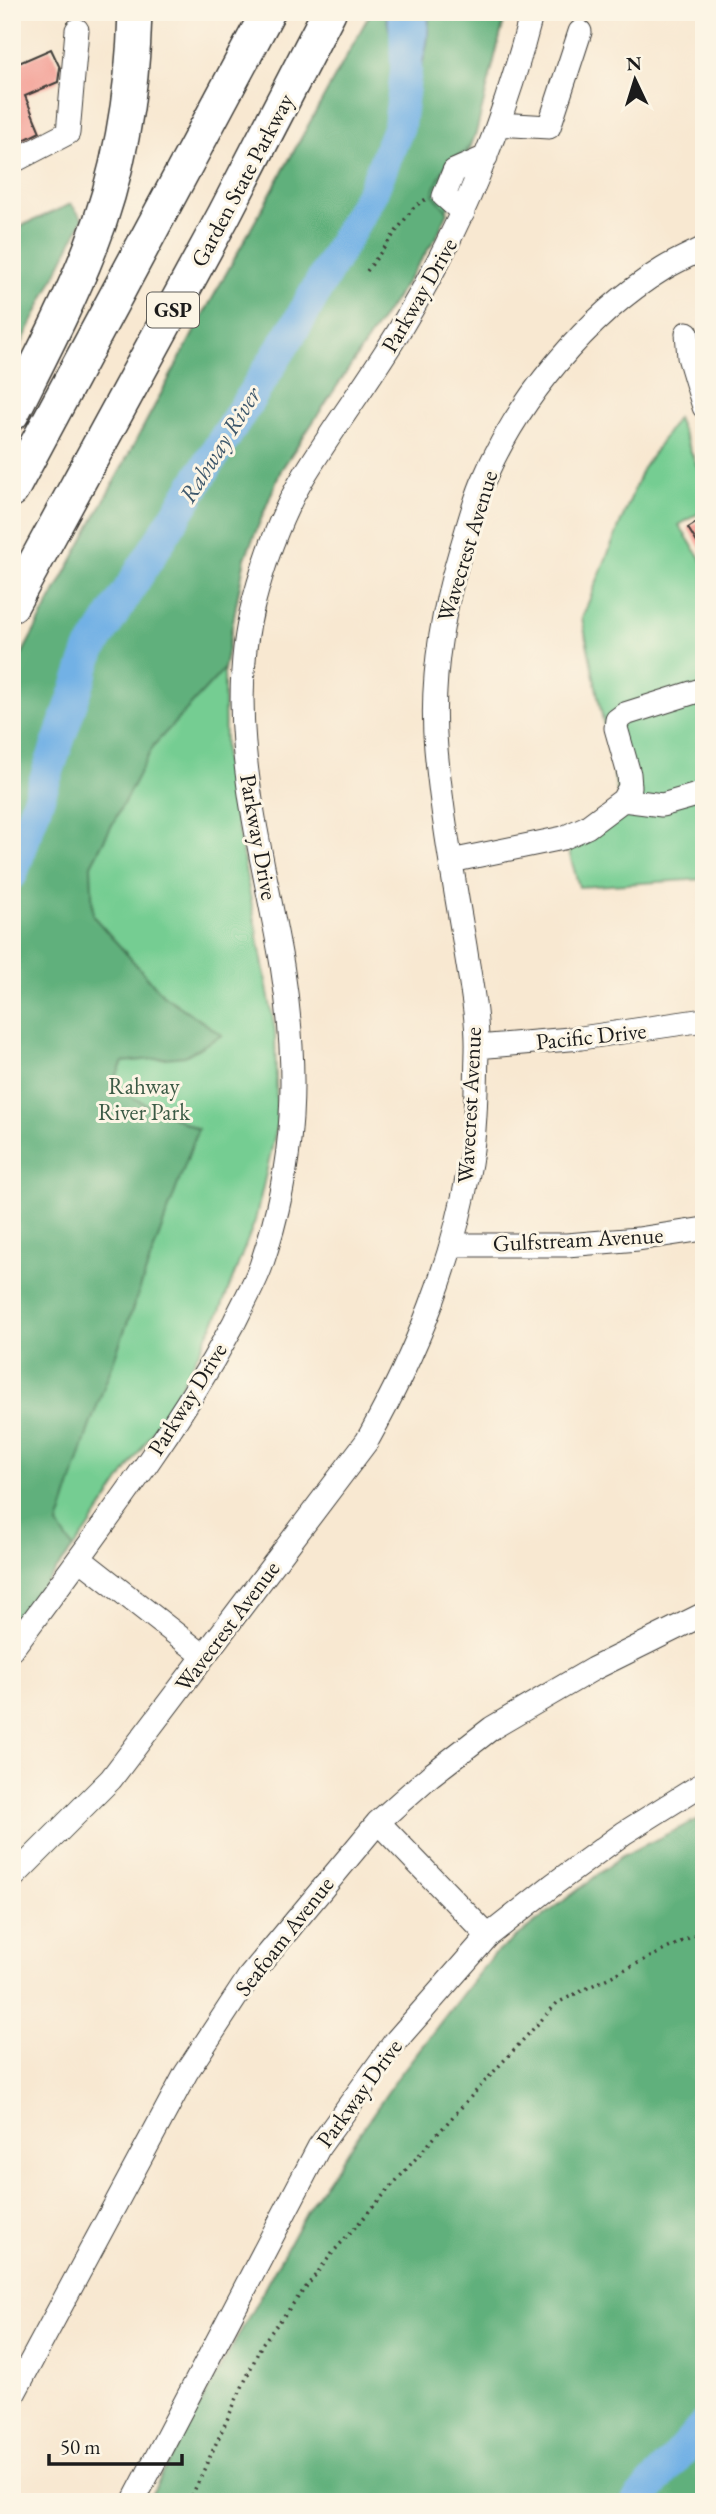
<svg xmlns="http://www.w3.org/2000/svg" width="716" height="2514" viewBox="0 0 716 2514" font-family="'EB Garamond',serif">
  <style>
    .green { fill: #75cd92; stroke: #487457; stroke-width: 2 }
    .forest { fill: #60b07c; stroke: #3e664c; stroke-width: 2 }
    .water { fill: #72b1e5; stroke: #476680; stroke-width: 2 }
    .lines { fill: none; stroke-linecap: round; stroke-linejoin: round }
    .river { stroke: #72b1e5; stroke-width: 32 }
    .building { fill: #f39990 }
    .minor-casing { stroke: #3d3b37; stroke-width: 25 }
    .highway-casing { stroke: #3d3b37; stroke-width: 36 }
    .path { stroke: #3d3b37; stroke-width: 3.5; stroke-dasharray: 2 5; stroke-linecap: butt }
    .minor { stroke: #fff; stroke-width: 23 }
    .highway { stroke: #fff; stroke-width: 33 }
    .labels { text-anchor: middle; stroke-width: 6; stroke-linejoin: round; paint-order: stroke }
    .shield { fill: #fcf5e5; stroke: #5f5d58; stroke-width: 2 }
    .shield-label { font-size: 21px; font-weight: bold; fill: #1c1c1c }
    .street-label { font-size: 23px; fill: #1c1c1c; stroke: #fcf5e5 }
    .park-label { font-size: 23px; fill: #3b5a45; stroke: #fcf5e5 }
    .water-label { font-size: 24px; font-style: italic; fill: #3e586c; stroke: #fcf5e5 }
  </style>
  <rect width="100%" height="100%" fill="#fcf5e5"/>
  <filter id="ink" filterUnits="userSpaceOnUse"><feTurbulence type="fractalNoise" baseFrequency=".0143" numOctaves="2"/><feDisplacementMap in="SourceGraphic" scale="14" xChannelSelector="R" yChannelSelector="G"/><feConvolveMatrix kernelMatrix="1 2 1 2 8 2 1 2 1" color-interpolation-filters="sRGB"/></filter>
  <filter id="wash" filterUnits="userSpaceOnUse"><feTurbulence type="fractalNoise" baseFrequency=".00686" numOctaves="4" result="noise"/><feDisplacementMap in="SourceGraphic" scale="28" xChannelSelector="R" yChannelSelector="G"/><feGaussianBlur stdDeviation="1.57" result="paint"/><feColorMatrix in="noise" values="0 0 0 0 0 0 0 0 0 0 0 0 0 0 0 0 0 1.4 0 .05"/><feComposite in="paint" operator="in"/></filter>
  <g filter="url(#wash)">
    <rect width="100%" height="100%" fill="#f8e8d1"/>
    <path class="green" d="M 371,12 L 506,12 L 476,133 L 437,236 L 281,470 L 245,558 L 224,669 L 225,760 L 275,1030 L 277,1126 L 255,1221 L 220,1311 L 173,1401 L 86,1532 L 12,1627 L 12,673 L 201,319 Z
      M 677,418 L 704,483 L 704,510 L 679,525 L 704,564 L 704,879 L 579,887 L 567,845 L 622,814 L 582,618 L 642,470 Z"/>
    <path class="forest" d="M 371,12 L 506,12 L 476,133 L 466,152 C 445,159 440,175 433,194 L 448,212 L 437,236 L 281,470 L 245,558 L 224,669 L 154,745 L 91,865 L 93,916 L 163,995 L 222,1035 L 185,1056 L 123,1062 L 111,1087 L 198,1129 L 88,1431 L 58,1525 L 73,1548 L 12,1627 L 12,673 L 201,319 Z
      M 71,204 L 83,219 L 12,363 L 12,230 Z
      M 704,1816 L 704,2502 L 147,2502 L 309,2207 L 398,2077 L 492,1956 L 622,1856 Z"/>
    <path class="water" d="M 385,12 L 428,12 C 433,51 412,90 399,126 L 395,52 Z"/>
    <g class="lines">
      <path class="river" d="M 12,874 L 90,651 L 300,319 L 373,190 L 399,126 L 406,71 L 405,12
        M 637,2502 L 704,2426"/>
    </g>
    <g id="blocks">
      <path class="building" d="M 51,49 L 60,68 L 58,82 L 25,96 L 40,132 L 12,146 L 12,66 Z
        M 704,518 L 704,554 L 688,528 Z"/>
    </g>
  </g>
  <g filter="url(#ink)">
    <use href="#blocks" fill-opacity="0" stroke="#3d3b37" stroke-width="2"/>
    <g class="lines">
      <g class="minor-casing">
        <path id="minor" d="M 498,124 L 549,127 L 580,32
          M 12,162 L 68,133 L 77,30
          M 463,213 L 444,196 L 454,171 L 486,157
          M 687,333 L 689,357 L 704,407
          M 623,800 L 662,805 L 704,793
          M 451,861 L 563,838 L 587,827 L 623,800 L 630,787 L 629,774 L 616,728 L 617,720 L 625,714 L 704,689
          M 477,1047 L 581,1038 L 704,1020
          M 451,1245 L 567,1245 L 638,1239 L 704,1229
          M 80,1559 L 204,1656
          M 12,1649 C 57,1589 101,1529 144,1468 C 177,1421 207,1373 234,1323 C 243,1304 254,1285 261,1266 C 296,1163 299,1071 282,965 C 262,846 222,722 254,601 C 265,559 281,514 304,476 C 335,425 371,378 402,326 C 462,226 503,126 532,12
          M 378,1822 L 488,1936
          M 12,1878 L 111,1779 L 367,1441 C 416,1353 453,1263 470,1163 C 476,1127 476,1088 477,1051 C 478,1016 470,980 465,946 C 454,881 442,815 436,749 C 430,683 441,617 460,553 C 467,531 473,506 482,484 C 516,402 586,316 663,269 C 676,261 690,255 704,248
          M 12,2397 L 186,2073 L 249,1977 L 378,1822 L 431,1775 L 492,1728 L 593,1669 L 704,1614
          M 133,2502 L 319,2147 L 394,2043 L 488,1936 L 554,1884 L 624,1833 L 704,1783"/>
      </g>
      <g class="highway-casing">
        <path id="highway" d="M 12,414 C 39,360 68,305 90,249 C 120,173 133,93 135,12
          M 12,490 L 268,12
          M 12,605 L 224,215 L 329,12"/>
      </g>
      <path class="path" d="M 367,271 L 414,207 L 426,199
        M 189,2502 L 262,2344 L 334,2251 L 465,2103 L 557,2003 L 697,1934 L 704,1928"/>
      <use href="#minor" class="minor"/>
      <use href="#highway" class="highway"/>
    </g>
  </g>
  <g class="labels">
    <rect class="shield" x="147" y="292.5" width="52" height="35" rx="5"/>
    <g class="shield-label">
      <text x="173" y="317">GSP</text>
    </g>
    <g class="street-label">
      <text transform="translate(242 180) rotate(-62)" y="8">Garden State Parkway</text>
      <text transform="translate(419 295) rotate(-60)" y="8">Parkway Drive</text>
      <text transform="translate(467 546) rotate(-73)" y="8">Wavecrest Avenue</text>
      <text transform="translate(259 837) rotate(80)" y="8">Parkway Drive</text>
      <text transform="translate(591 1036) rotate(-6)" y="8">Pacific Drive</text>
      <text transform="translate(469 1105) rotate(-87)" y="8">Wavecrest Avenue</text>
      <text transform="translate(578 1239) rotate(-3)" y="8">Gulfstream Avenue</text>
      <text transform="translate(187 1399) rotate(-58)" y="8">Parkway Drive</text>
      <text transform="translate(227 1626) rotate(-53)" y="8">Wavecrest Avenue</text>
      <text transform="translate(284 1936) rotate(-52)" y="8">Seafoam Avenue</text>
      <text transform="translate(359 2093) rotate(-54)" y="8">Parkway Drive</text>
    </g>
    <g class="park-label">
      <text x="144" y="1094">Rahway<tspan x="144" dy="26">River Park</tspan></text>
    </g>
    <g class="water-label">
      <text transform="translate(220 445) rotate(-58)" y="8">Rahway River</text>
    </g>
  </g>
  <rect width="716" height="2514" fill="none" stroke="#fcf5e5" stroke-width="42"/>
  <g transform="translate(635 80) rotate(356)" stroke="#fcf5e5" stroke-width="5" paint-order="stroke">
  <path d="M0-5L12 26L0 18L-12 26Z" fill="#1c1c1c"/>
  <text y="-10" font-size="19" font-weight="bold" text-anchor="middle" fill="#1c1c1c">N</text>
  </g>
  <path d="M49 2454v10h133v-10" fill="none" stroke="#1c1c1c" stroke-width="3.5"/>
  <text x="60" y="2454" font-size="21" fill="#1c1c1c" stroke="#fcf5e5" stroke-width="5" paint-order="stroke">50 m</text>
</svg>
